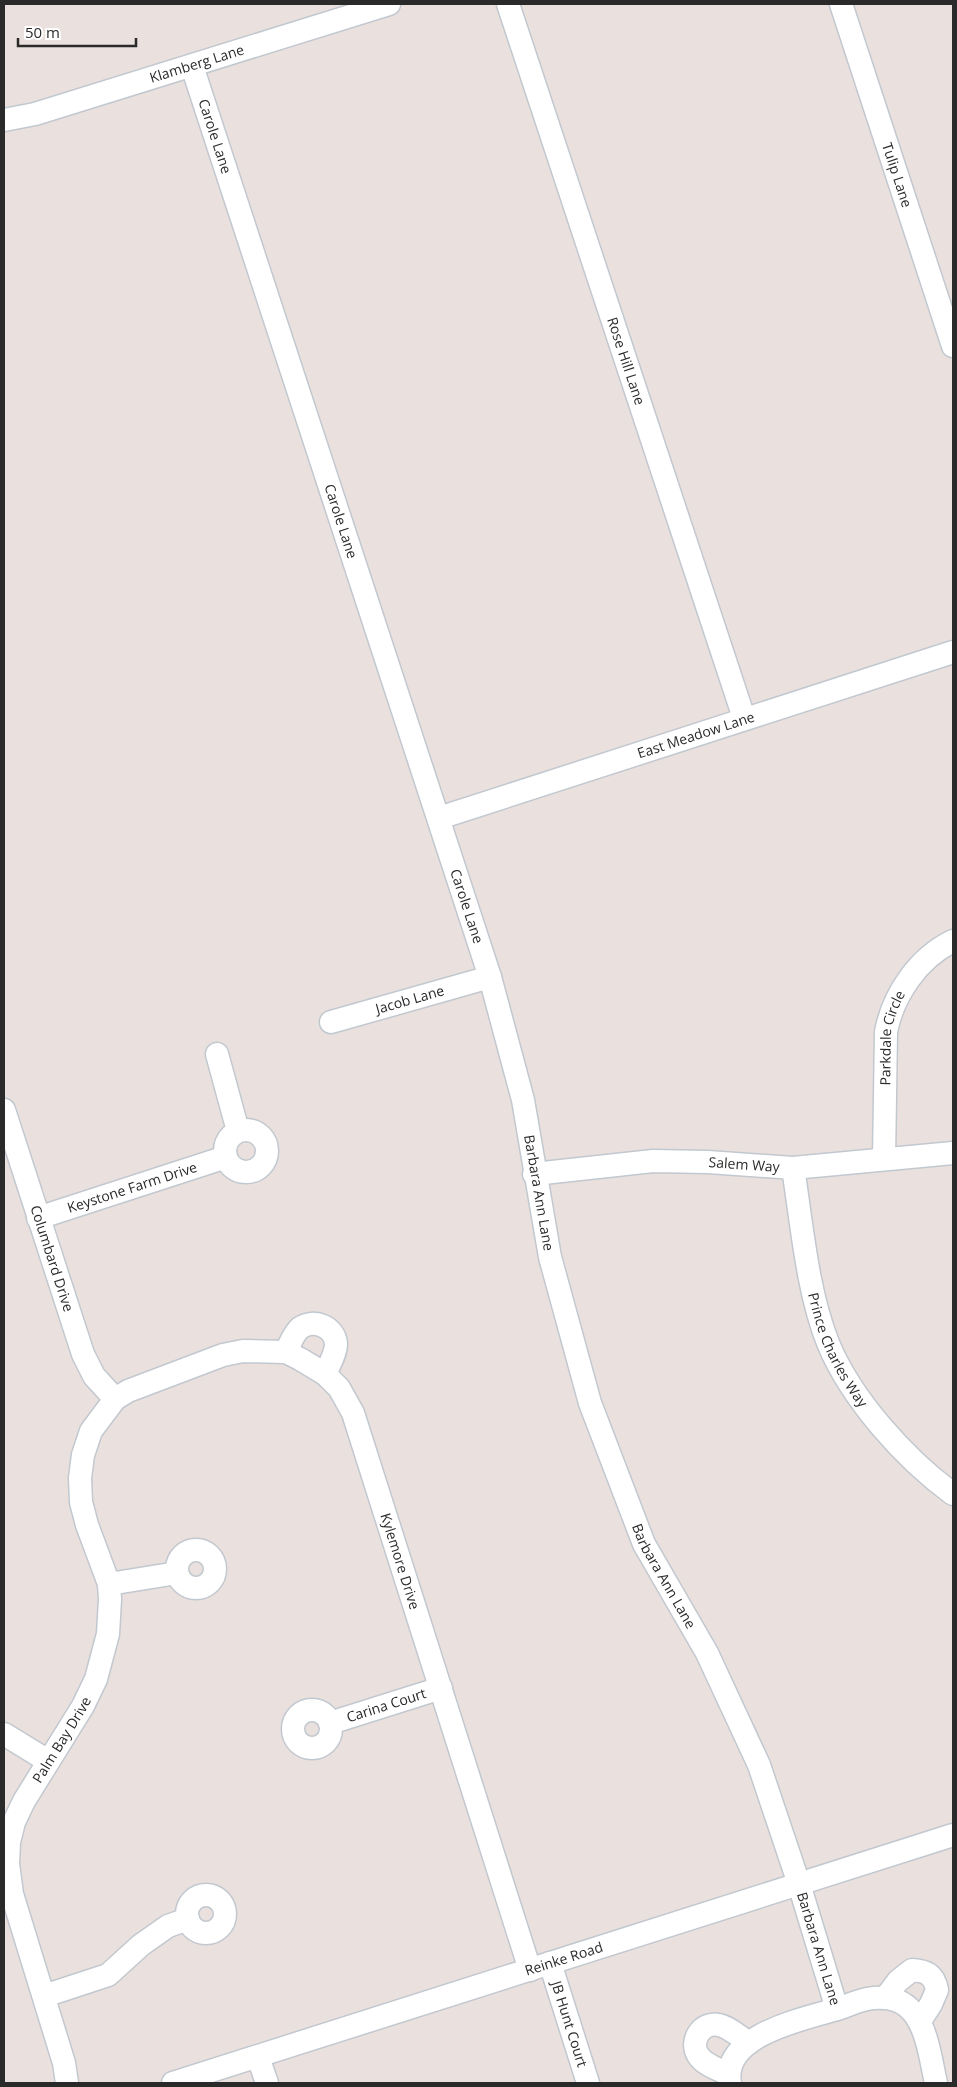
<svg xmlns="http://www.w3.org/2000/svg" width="957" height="2087" viewBox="0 0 957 2087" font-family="'Open Sans',sans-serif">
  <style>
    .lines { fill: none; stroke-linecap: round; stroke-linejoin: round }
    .minor-casing { stroke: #c2c8cf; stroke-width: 25 }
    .minor { stroke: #fff; stroke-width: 22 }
    .labels { text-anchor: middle; stroke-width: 4; stroke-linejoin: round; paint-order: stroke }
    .street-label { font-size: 14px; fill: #2a2a2a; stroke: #fff }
  </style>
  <rect width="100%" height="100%" fill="#eae1de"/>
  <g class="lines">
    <g class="minor-casing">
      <g id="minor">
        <path id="s1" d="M 508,4 L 744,718"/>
        <path id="s2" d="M 841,4 L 953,346"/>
        <path id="s3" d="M 192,66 L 490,977 L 523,1100 L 550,1257 L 590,1403 L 644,1544 L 707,1653 L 759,1765 L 799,1884 L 837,2009 C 847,2006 857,2001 867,1999 C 924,1989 927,2043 936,2083"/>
        <path id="s4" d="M 4,120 L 35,114 L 389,4"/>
        <path id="s5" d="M 439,818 L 953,652"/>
        <path id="s6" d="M 331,1022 L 490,977"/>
        <path d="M 217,1054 L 238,1131"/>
        <path id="s7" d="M 4,1110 L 83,1354 L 94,1376 L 115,1399"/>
        <circle cx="246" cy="1151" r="21"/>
        <path id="s8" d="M 884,1159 L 886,1032 C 893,995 918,958 953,941"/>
        <path id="s9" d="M 793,1168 C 802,1225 807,1290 828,1343 C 851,1399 905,1459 953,1494"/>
        <path id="s10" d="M 534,1174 L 653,1161 L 708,1162 L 793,1168 L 953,1153"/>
        <path id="s11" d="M 38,1218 L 226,1157"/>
        <path d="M 286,1352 C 290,1344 293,1334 300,1328 C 314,1318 335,1327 336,1344 C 336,1354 329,1365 325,1374"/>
        <circle cx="196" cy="1569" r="19"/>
        <path d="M 109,1584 L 177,1573"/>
        <circle cx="312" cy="1729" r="19"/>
        <path id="s12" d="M 330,1723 L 441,1688"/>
        <path d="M 4,1734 L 48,1761"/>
        <circle cx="206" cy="1914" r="19"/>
        <path id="s13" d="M 550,1963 L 588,2083"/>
        <path d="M 44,1996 L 108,1975 L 141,1945 L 168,1926 L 188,1919"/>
        <path d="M 886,1997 L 898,1981 L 912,1970 C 926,1971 934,1974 937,1990 L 931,2004 L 920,2021"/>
        <path d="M 258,2057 L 267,2083"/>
        <path d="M 728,2074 C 718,2069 704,2065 698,2055 C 689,2041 702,2021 719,2025 C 729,2027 740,2037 749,2043"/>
        <path id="s14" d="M 67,2083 L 64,2063 L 12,1894 L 8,1864 L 9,1842 L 14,1822 L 24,1801 L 83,1706 L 96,1679 L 108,1634 L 110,1599 L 109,1584 L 87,1525 L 81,1502 L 80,1478 L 83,1455 L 91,1431 L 115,1399 L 128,1391 L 223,1355 L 243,1351 L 286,1352 L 300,1359 L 325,1374 L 339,1388 L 353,1413 L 530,1970"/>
        <path id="s15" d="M 173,2083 L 953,1835"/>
        <path d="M 730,2083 C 721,2035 804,2019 837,2009"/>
      </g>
    </g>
    <use href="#minor" class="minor"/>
  </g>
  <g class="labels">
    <g class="street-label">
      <text dy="5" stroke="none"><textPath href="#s4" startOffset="201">Klamberg Lane</textPath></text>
      <text dy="5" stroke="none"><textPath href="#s3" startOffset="74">Carole Lane</textPath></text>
      <text dy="5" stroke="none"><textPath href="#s2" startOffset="180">Tulip Lane</textPath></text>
      <text dy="5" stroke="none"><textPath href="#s1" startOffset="376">Rose Hill Lane</textPath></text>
      <text dy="5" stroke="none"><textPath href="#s3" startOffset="479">Carole Lane</textPath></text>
      <text dy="5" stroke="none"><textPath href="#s5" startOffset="270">East Meadow Lane</textPath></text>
      <text dy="5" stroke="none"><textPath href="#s3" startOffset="884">Carole Lane</textPath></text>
      <text dy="5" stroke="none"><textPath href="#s6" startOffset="82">Jacob Lane</textPath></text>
      <text dy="5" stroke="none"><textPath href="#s8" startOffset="122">Parkdale Circle</textPath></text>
      <text dy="5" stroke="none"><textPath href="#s10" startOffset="211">Salem Way</textPath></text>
      <text dy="5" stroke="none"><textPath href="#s11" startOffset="99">Keystone Farm Drive</textPath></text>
      <text dy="5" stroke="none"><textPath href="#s3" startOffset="1180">Barbara Ann Lane</textPath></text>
      <text dy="5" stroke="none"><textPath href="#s7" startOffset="156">Columbard Drive</textPath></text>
      <text dy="5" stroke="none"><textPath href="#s9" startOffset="189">Prince Charles Way</textPath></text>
      <text dy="5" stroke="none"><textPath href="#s14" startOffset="1160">Kylemore Drive</textPath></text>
      <text dy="5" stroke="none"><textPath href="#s3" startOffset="1585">Barbara Ann Lane</textPath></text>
      <text dy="5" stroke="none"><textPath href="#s12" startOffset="59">Carina Court</textPath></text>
      <text dy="5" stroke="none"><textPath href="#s14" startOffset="365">Palm Bay Drive</textPath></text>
      <text dy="5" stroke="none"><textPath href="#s3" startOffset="1990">Barbara Ann Lane</textPath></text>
      <text dy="5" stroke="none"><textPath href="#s15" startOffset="410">Reinke Road</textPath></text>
      <text dy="5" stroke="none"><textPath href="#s13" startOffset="64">JB Hunt Court</textPath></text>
    </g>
  </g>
  <rect width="957" height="2087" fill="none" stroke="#2a2a2a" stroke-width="10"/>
  <path d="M18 38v8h118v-8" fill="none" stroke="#2a2a2a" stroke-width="2.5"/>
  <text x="25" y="38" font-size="15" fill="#2a2a2a" stroke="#ffffff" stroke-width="4" paint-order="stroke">50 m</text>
</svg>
